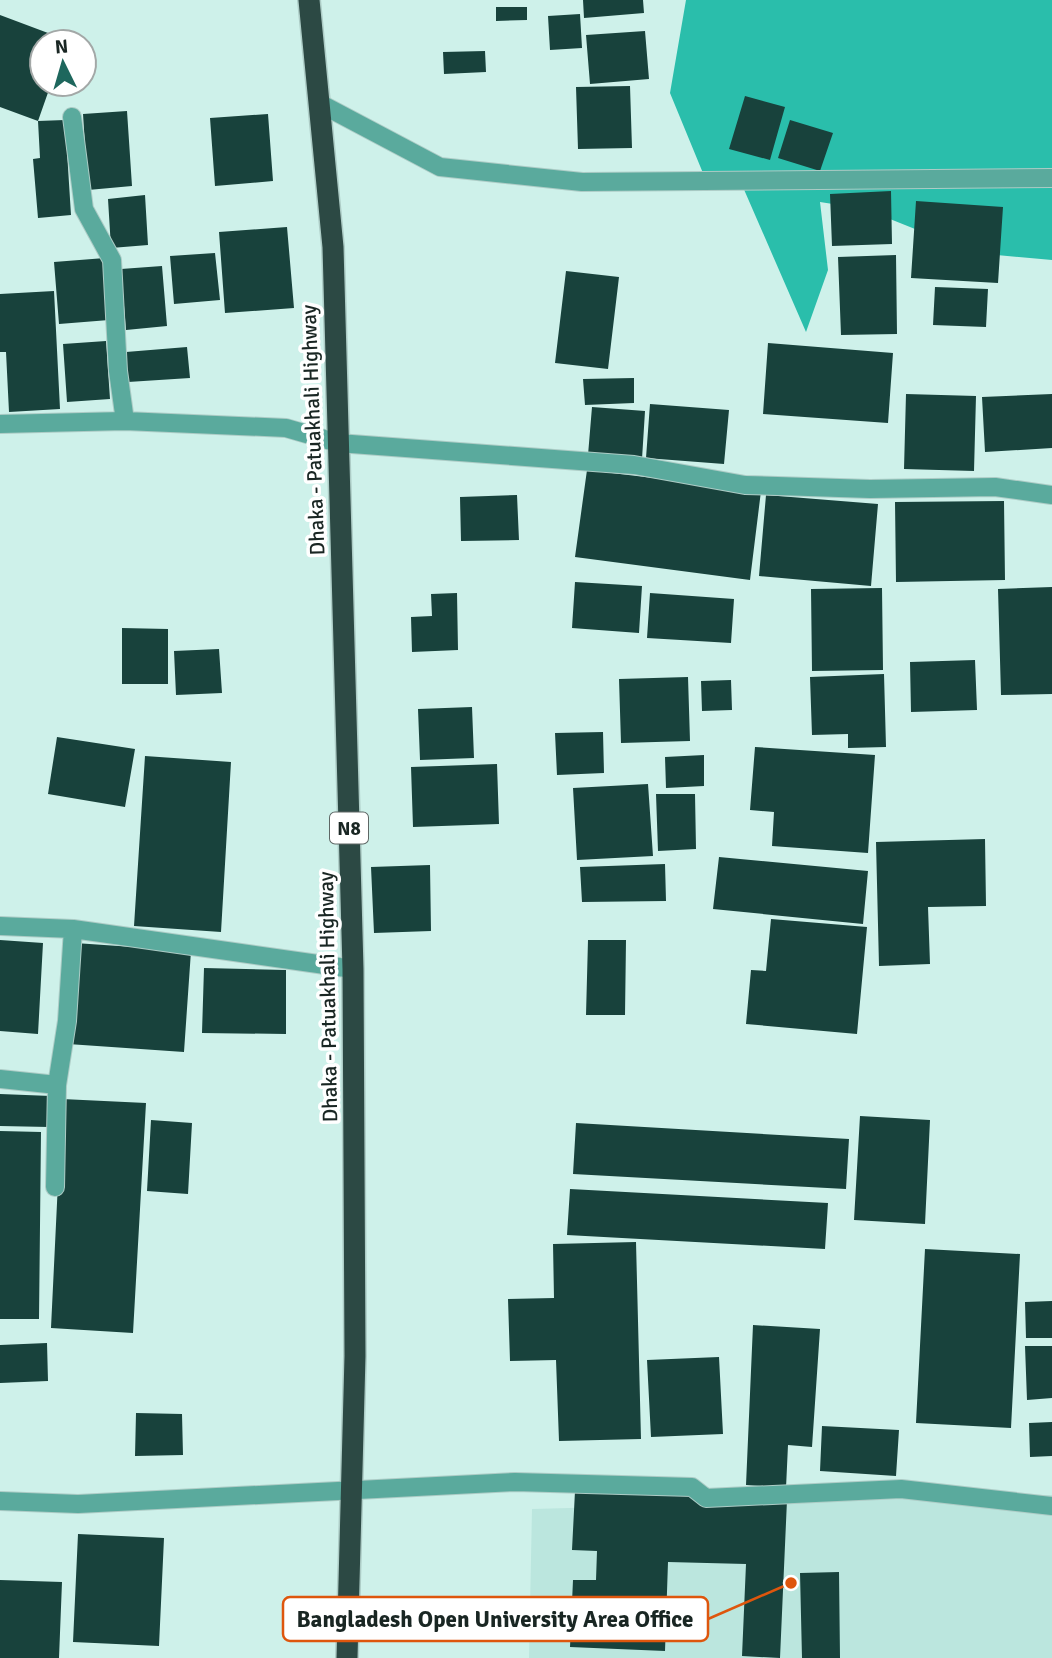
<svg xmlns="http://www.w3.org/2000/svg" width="1052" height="1658" viewBox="0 0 1052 1658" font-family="Signika,sans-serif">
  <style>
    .built { fill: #bbe6de }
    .forest { fill: #2abeab }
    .building { fill: #18423c }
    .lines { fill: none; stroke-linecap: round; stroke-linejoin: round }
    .street-casing { stroke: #adccc6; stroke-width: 20 }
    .highway-casing { stroke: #adccc6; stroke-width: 24 }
    .street { stroke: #5aaa9d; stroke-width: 18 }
    .highway { stroke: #2c4944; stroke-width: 21 }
    .labels { text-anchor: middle; stroke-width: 7; stroke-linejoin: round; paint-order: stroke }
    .shield { fill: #fff; stroke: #5e6765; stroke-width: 2 }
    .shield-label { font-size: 19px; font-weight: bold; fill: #192623 }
    .street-label { font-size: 21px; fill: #192623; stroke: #fff }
    .leader { fill: none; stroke: #de560d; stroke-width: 2.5 }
    .callout-dot { fill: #de560d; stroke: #fff; stroke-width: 2.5 }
    .callout { fill: #fff; stroke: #de560d; stroke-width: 2.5 }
    .callout-label { font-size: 23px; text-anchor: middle; font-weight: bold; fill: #192623 }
  </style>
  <rect width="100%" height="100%" fill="#cef1ea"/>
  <path class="built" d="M 1052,1495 L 1052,1658 L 529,1658 L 532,1509 Z"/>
  <path class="forest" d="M 686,0 L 1052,0 L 1052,260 L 975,253 L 865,209 L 820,202 L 828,270 L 806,332 L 739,178 L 705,178 L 670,93 Z"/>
  <path class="building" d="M 583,0 L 643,0 L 644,13 L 584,18 Z
    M 496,7 L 527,7 L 527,20 L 496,21 Z
    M 580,14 L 582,48 L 550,50 L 548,16 Z
    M 0,15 L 72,42 L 42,42 L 42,84 L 51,84 L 38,121 L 0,107 Z
    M 645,31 L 649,79 L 590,84 L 586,35 Z
    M 485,51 L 486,72 L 444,74 L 443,52 Z
    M 630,86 L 632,148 L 578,149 L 576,87 Z
    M 745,96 L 785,107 L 770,160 L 729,149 Z
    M 127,111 L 132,186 L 88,190 L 83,114 Z
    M 268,114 L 273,181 L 215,186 L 210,118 Z
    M 65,120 L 71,215 L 38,218 L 33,159 L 40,158 L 38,121 Z
    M 790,120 L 833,133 L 820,171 L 778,158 Z
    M 891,191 L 892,244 L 832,246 L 830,194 Z
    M 145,195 L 148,245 L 111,248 L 108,199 Z
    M 916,201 L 1003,207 L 998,283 L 911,278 Z
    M 287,227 L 294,308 L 225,313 L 219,232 Z
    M 215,253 L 220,300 L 174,304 L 170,256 Z
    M 896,255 L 897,334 L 841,335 L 838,257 Z
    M 105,258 L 109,320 L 59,324 L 54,262 Z
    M 162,266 L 167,326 L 126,330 L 121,269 Z
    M 566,271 L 619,277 L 608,369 L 555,363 Z
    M 935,287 L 988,289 L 986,327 L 933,325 Z
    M 54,291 L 60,409 L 9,412 L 6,352 L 0,352 L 0,294 Z
    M 106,341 L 110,399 L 67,402 L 63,344 Z
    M 768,343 L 893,353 L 888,423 L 763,414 Z
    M 187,347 L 190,378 L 128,382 L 126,352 Z
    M 634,378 L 634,403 L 585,405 L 583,379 Z
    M 906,394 L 976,396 L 974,471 L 904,469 Z
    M 1052,394 L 1052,448 L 985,452 L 982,397 Z
    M 650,404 L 729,410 L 724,464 L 646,458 Z
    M 592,407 L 645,411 L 642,459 L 588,455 Z
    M 587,470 L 761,491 L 750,580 L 575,557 Z
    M 517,495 L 519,540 L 461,541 L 460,497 Z
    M 766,495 L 878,504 L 871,586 L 759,576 Z
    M 1004,501 L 1005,580 L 896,582 L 895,502 Z
    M 575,582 L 642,586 L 639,633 L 572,628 Z
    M 1052,587 L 1052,694 L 1001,695 L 998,589 Z
    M 882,588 L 883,670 L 812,671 L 811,589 Z
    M 457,593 L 458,650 L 412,652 L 411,617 L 432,616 L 431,594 Z
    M 650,593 L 734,599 L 731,643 L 647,638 Z
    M 122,628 L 168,629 L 168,684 L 122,684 Z
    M 219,649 L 222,693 L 176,695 L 174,651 Z
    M 975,660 L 977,710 L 911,712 L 910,662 Z
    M 884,674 L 886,747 L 848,748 L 848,734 L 812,735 L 810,677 Z
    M 688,677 L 690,741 L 621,743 L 619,679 Z
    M 731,680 L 732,710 L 702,711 L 701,681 Z
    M 472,707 L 474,758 L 420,760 L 418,709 Z
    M 603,732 L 604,773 L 557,775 L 555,733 Z
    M 57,737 L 135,749 L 125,807 L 48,794 Z
    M 755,747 L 875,755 L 868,853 L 772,846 L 774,812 L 750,810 Z
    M 704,755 L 704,786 L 666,788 L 665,757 Z
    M 145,756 L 231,762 L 221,932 L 134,926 Z
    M 497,764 L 499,824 L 413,827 L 411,767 Z
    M 648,784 L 653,856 L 577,860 L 573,788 Z
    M 656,794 L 695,794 L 696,849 L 658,851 Z
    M 985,839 L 986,906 L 928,907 L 930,964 L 879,966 L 876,842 Z
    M 719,857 L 868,871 L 863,924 L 713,909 Z
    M 665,864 L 666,901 L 582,902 L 580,867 Z
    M 430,865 L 431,931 L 374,933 L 371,867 Z
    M 771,919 L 867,927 L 857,1034 L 746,1024 L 751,970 L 766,971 Z
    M 0,940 L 43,943 L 38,1034 L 0,1031 Z
    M 588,940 L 626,940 L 625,1015 L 586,1015 Z
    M 75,943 L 191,951 L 184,1052 L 68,1044 Z
    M 204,968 L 286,970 L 286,1034 L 202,1033 Z
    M 0,1094 L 51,1096 L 49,1127 L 0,1126 Z
    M 62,1099 L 146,1103 L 133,1333 L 51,1328 Z
    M 860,1116 L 930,1120 L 925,1224 L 854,1220 Z
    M 151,1120 L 192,1123 L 188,1194 L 147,1191 Z
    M 576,1123 L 849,1139 L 846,1189 L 573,1174 Z
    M 0,1131 L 41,1132 L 39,1319 L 0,1319 Z
    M 570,1189 L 828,1203 L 825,1249 L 567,1235 Z
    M 636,1242 L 641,1439 L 559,1441 L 556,1360 L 510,1361 L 508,1299 L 554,1298 L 553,1244 Z
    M 925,1249 L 1020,1254 L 1011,1428 L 916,1423 Z
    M 1052,1301 L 1052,1338 L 1026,1338 L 1025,1302 Z
    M 753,1325 L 820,1329 L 812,1447 L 788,1445 L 786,1488 L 746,1485 Z
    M 47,1343 L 48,1381 L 0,1383 L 0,1345 Z
    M 1025,1346 L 1052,1346 L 1052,1398 L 1027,1400 Z
    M 719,1357 L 723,1434 L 651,1437 L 647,1360 Z
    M 136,1413 L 182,1414 L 183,1455 L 135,1456 Z
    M 1052,1422 L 1052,1456 L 1030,1457 L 1029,1423 Z
    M 822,1426 L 899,1430 L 896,1476 L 820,1471 Z
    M 575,1491 L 787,1500 L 780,1658 L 742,1656 L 746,1564 L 668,1562 L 665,1651 L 570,1647 L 573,1580 L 596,1580 L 597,1551 L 572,1550 Z
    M 78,1534 L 164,1538 L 159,1646 L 73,1642 Z
    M 839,1572 L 840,1658 L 802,1658 L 800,1573 Z
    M 0,1580 L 62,1582 L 59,1658 L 0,1658 Z"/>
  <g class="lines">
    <g class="street-casing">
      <path id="street" d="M 319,103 L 440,167 L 582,182 L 1052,178
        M 72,117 L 84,209 L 112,260 L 118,371 L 125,421
        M 0,424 L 125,421 L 286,428 L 338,443 L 634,465 L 745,485 L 870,489 L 995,487 L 1052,495
        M 0,926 L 73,929 L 353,969
        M 0,1079 L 57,1085
        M 55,1187 L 57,1085 L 67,1021 L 73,929
        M 0,1501 L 78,1504 L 515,1482 L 692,1487 L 706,1498 L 901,1489 L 1052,1506"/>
    </g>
    <g class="highway-casing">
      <path id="highway" d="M 309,0 L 333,247 L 353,969 L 355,1356 L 347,1658"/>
    </g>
    <use href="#street" class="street"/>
    <use href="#highway" class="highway"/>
  </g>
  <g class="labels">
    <rect class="shield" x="330" y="812.5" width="38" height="31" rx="5"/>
    <g class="shield-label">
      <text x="349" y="835">N8</text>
    </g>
    <g class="street-label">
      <text transform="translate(313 430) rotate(-92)" y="7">Dhaka - Patuakhali Highway</text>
      <text transform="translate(328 997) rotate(-91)" y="7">Dhaka - Patuakhali Highway</text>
    </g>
  </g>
  <path class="leader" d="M791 1583L708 1619"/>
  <circle class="callout-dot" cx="791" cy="1583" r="7"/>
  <rect class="callout" x="283" y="1597" width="425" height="44" rx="7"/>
  <g class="callout-label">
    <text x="495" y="1627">Bangladesh Open University Area Office</text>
  </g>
  <g transform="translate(63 63) rotate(355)"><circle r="33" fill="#ffffff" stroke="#a3a8a7" stroke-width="2"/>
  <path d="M0-5L12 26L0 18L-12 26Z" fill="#1e675d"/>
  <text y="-10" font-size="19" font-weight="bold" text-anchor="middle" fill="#192623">N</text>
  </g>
</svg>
